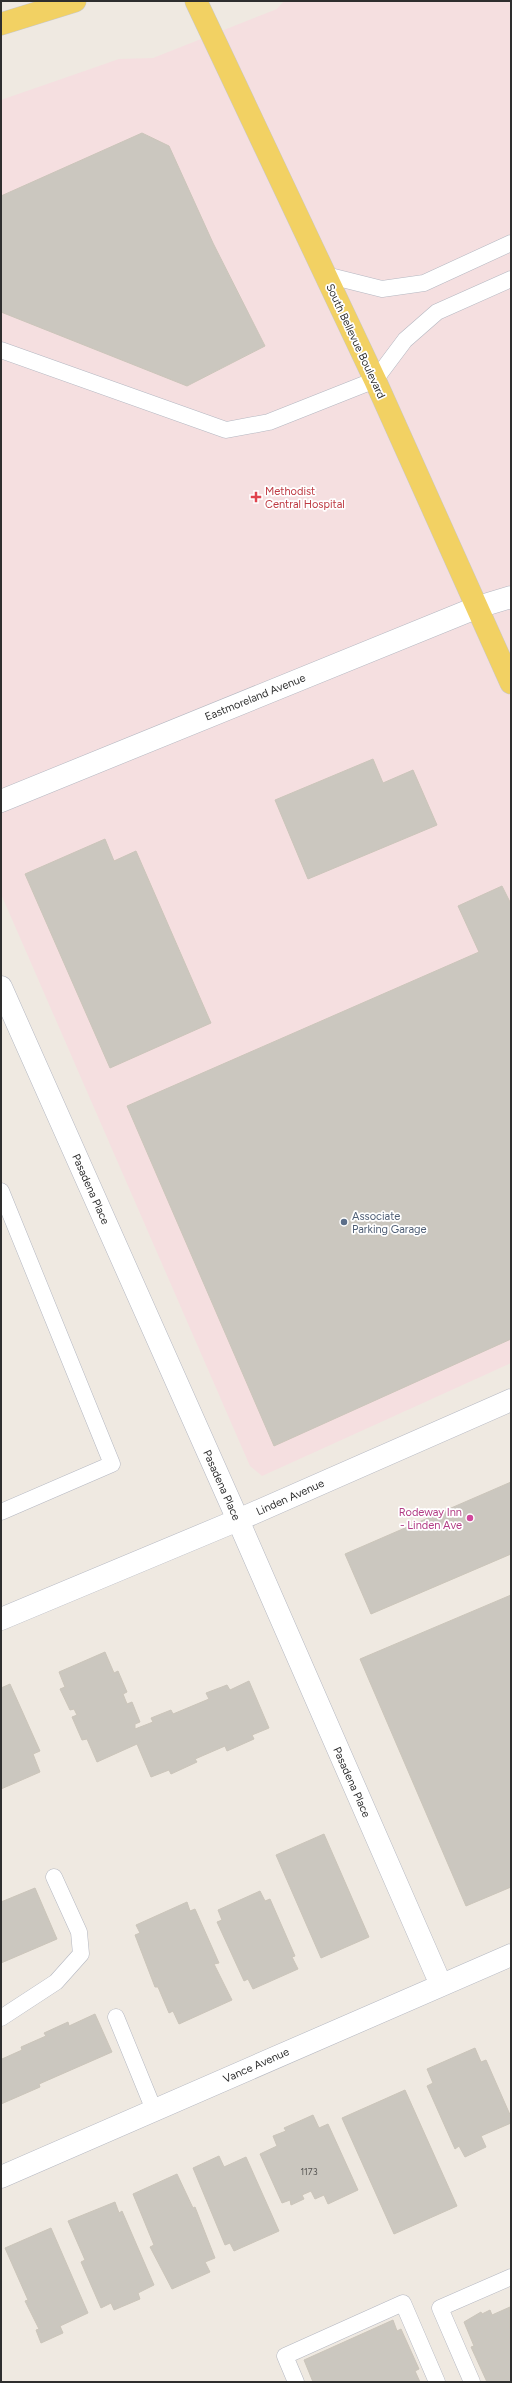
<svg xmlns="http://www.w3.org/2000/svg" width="512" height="2383" viewBox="0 0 512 2383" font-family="Figtree,sans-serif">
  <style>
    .medical { fill: #f5dfe0 }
    .building { fill: #cbc7bf; stroke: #cbc5ba }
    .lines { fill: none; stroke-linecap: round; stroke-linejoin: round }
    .service-casing { stroke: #b4b7c1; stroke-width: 17 }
    .minor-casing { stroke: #b4b7c1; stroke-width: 23 }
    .primary-casing { stroke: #c9c9c9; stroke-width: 23 }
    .service { stroke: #fff; stroke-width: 16 }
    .minor { stroke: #fff; stroke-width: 22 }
    .primary { stroke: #f2d163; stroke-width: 22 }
    .health-dot { fill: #e0444e; stroke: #fff; stroke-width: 1.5 }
    .service-dot { fill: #5c6f8a; stroke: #fff; stroke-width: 1.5 }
    .hotel-dot { fill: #d1479c; stroke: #fff; stroke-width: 1.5 }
    .labels { text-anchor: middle; stroke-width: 3.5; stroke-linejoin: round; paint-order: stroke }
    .number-label { font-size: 9px; fill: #555452 }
    .street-label { font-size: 11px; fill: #2e2e2e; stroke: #fff }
    .health-label { font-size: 11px; fill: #be3a42; stroke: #fff; text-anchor: start }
    .service-label { font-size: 11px; fill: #4e5e75; stroke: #fff; text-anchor: start }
    .hotel-label { font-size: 11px; fill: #b23c85; stroke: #fff; text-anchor: end }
  </style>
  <rect width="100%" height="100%" fill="#efe9e1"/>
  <path class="medical" d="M 284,1 L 511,1 L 511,1363 L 262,1476 L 250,1466 L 1,894 L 1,100 L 119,59 L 153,58 L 277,9 Z"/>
  <path class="building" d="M 142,133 L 169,146 L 213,243 L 265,346 L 187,386 L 1,312 L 1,196 Z
    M 373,759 L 383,783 L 413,770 L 437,825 L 308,879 L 275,800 Z
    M 105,839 L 114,861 L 136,851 L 211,1023 L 110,1068 L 25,874 Z
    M 502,886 L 511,904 L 511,1339 L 274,1446 L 127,1106 L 479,952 L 458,906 Z
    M 511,1482 L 511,1554 L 371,1614 L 345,1554 Z
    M 511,1595 L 511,1887 L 466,1906 L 360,1659 Z
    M 105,1652 L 114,1673 L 118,1671 L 127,1692 L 123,1694 L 127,1704 L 132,1702 L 140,1722 L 135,1724 L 135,1729 L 153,1722 L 151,1718 L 171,1710 L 173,1714 L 209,1699 L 206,1693 L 227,1685 L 230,1690 L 249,1681 L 269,1728 L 252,1735 L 254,1739 L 227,1751 L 225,1746 L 195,1759 L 197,1762 L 171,1774 L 169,1770 L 151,1777 L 137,1744 L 97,1762 L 87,1739 L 82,1740 L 72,1717 L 77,1715 L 74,1709 L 70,1710 L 60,1689 L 65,1687 L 59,1672 Z
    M 10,1684 L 40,1751 L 33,1754 L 40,1772 L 1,1789 L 1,1688 Z
    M 324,1834 L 369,1937 L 321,1958 L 276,1855 Z
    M 35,1888 L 57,1939 L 1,1963 L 1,1902 Z
    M 260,1891 L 265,1901 L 270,1899 L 295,1956 L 292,1957 L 298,1969 L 253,1989 L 248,1979 L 244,1981 L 217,1922 L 222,1920 L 218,1910 Z
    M 187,1902 L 190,1911 L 195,1909 L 219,1963 L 214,1964 L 232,2000 L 179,2024 L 173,2011 L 169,2013 L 158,1987 L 155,1987 L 135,1935 L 140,1933 L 136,1925 Z
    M 95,2014 L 112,2052 L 39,2084 L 40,2087 L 1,2104 L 1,2056 L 2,2059 L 22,2050 L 21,2047 L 46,2036 L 44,2033 L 68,2022 L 69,2026 Z
    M 475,2048 L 481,2062 L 486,2060 L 511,2117 L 511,2123 L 481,2136 L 486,2147 L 465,2157 L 459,2146 L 455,2149 L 427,2086 L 433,2083 L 427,2069 Z
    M 405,2090 L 457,2206 L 394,2234 L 342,2118 Z
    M 313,2115 L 319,2128 L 328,2124 L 358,2190 L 328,2204 L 324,2195 L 315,2199 L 311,2191 L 302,2195 L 304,2199 L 291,2205 L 290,2200 L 282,2203 L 260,2154 L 277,2146 L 273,2136 L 286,2131 L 284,2128 Z
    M 219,2156 L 224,2167 L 246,2157 L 279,2231 L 234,2251 L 230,2243 L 225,2245 L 193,2168 Z
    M 177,2174 L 193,2208 L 195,2207 L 215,2258 L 205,2262 L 210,2272 L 172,2289 L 150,2247 L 154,2245 L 133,2194 Z
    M 115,2202 L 119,2213 L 122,2211 L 154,2285 L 138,2293 L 140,2299 L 114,2310 L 111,2303 L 101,2308 L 81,2262 L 85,2260 L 68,2221 Z
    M 51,2228 L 88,2313 L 60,2326 L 63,2333 L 41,2343 L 36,2330 L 39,2329 L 25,2301 L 28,2300 L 5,2248 Z
    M 510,2307 L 511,2382 L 487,2382 L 471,2347 L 474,2346 L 464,2322 L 481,2312 L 482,2314 L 490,2310 L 492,2315 Z
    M 393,2320 L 397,2331 L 401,2329 L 419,2369 L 415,2371 L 420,2382 L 313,2382 L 304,2360 Z"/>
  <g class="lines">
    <g class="service-casing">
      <path id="service" d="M 326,275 L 382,289 L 424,283 L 511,243
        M 1,350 L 226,430 L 269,422 L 375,380 L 405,340 L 437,312 L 511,279
        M 1,1191 L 112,1464 L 1,1512
        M 116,2017 L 154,2110
        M 1,2018 L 56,1982 L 81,1954 L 79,1932 L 54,1877
        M 296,2382 L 285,2356 L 403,2303 L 437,2382
        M 472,2382 L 440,2308 L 511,2277"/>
    </g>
    <g class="minor-casing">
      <path id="minor" d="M 1,801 L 478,607 L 511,597
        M 1,987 L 238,1520 L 441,1985
        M 1,1619 L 238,1520 L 511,1400
        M 1,2177 L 511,1955"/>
    </g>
    <g class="primary-casing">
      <path id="primary" d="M 196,1 L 375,380 L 511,683
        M 1,24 L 75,1"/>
    </g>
    <use href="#service" class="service"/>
    <use href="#minor" class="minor"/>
    <use href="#primary" class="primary"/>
  </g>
  <path class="health-dot" d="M254 491h4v4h4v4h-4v4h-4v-4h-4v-4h4z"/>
  <circle class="service-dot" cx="344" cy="1222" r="4"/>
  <circle class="hotel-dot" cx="470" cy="1518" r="4"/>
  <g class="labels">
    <g class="number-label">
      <text x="309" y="2175">1173</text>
    </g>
    <g class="street-label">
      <text transform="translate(356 341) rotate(65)" y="4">South Bellevue Boulevard</text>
      <text transform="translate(255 697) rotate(-22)" y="4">Eastmoreland Avenue</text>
      <text transform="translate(91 1189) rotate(66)" y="4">Pasadena Place</text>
      <text transform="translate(222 1485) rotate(66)" y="4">Pasadena Place</text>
      <text transform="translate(290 1497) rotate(-24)" y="4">Linden Avenue</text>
      <text transform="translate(352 1782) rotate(66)" y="4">Pasadena Place</text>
      <text transform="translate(256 2065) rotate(-24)" y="4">Vance Avenue</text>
    </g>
    <g class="health-label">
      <text x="265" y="495">Methodist<tspan x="265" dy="13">Central Hospital</tspan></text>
    </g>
    <g class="service-label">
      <text x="352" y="1220">Associate<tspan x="352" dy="13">Parking Garage</tspan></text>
    </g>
    <g class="hotel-label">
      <text x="462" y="1516">Rodeway Inn<tspan x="462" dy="13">- Linden Ave</tspan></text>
    </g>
  </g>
  <rect width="512" height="2383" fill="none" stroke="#2e2e2e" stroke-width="4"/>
</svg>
